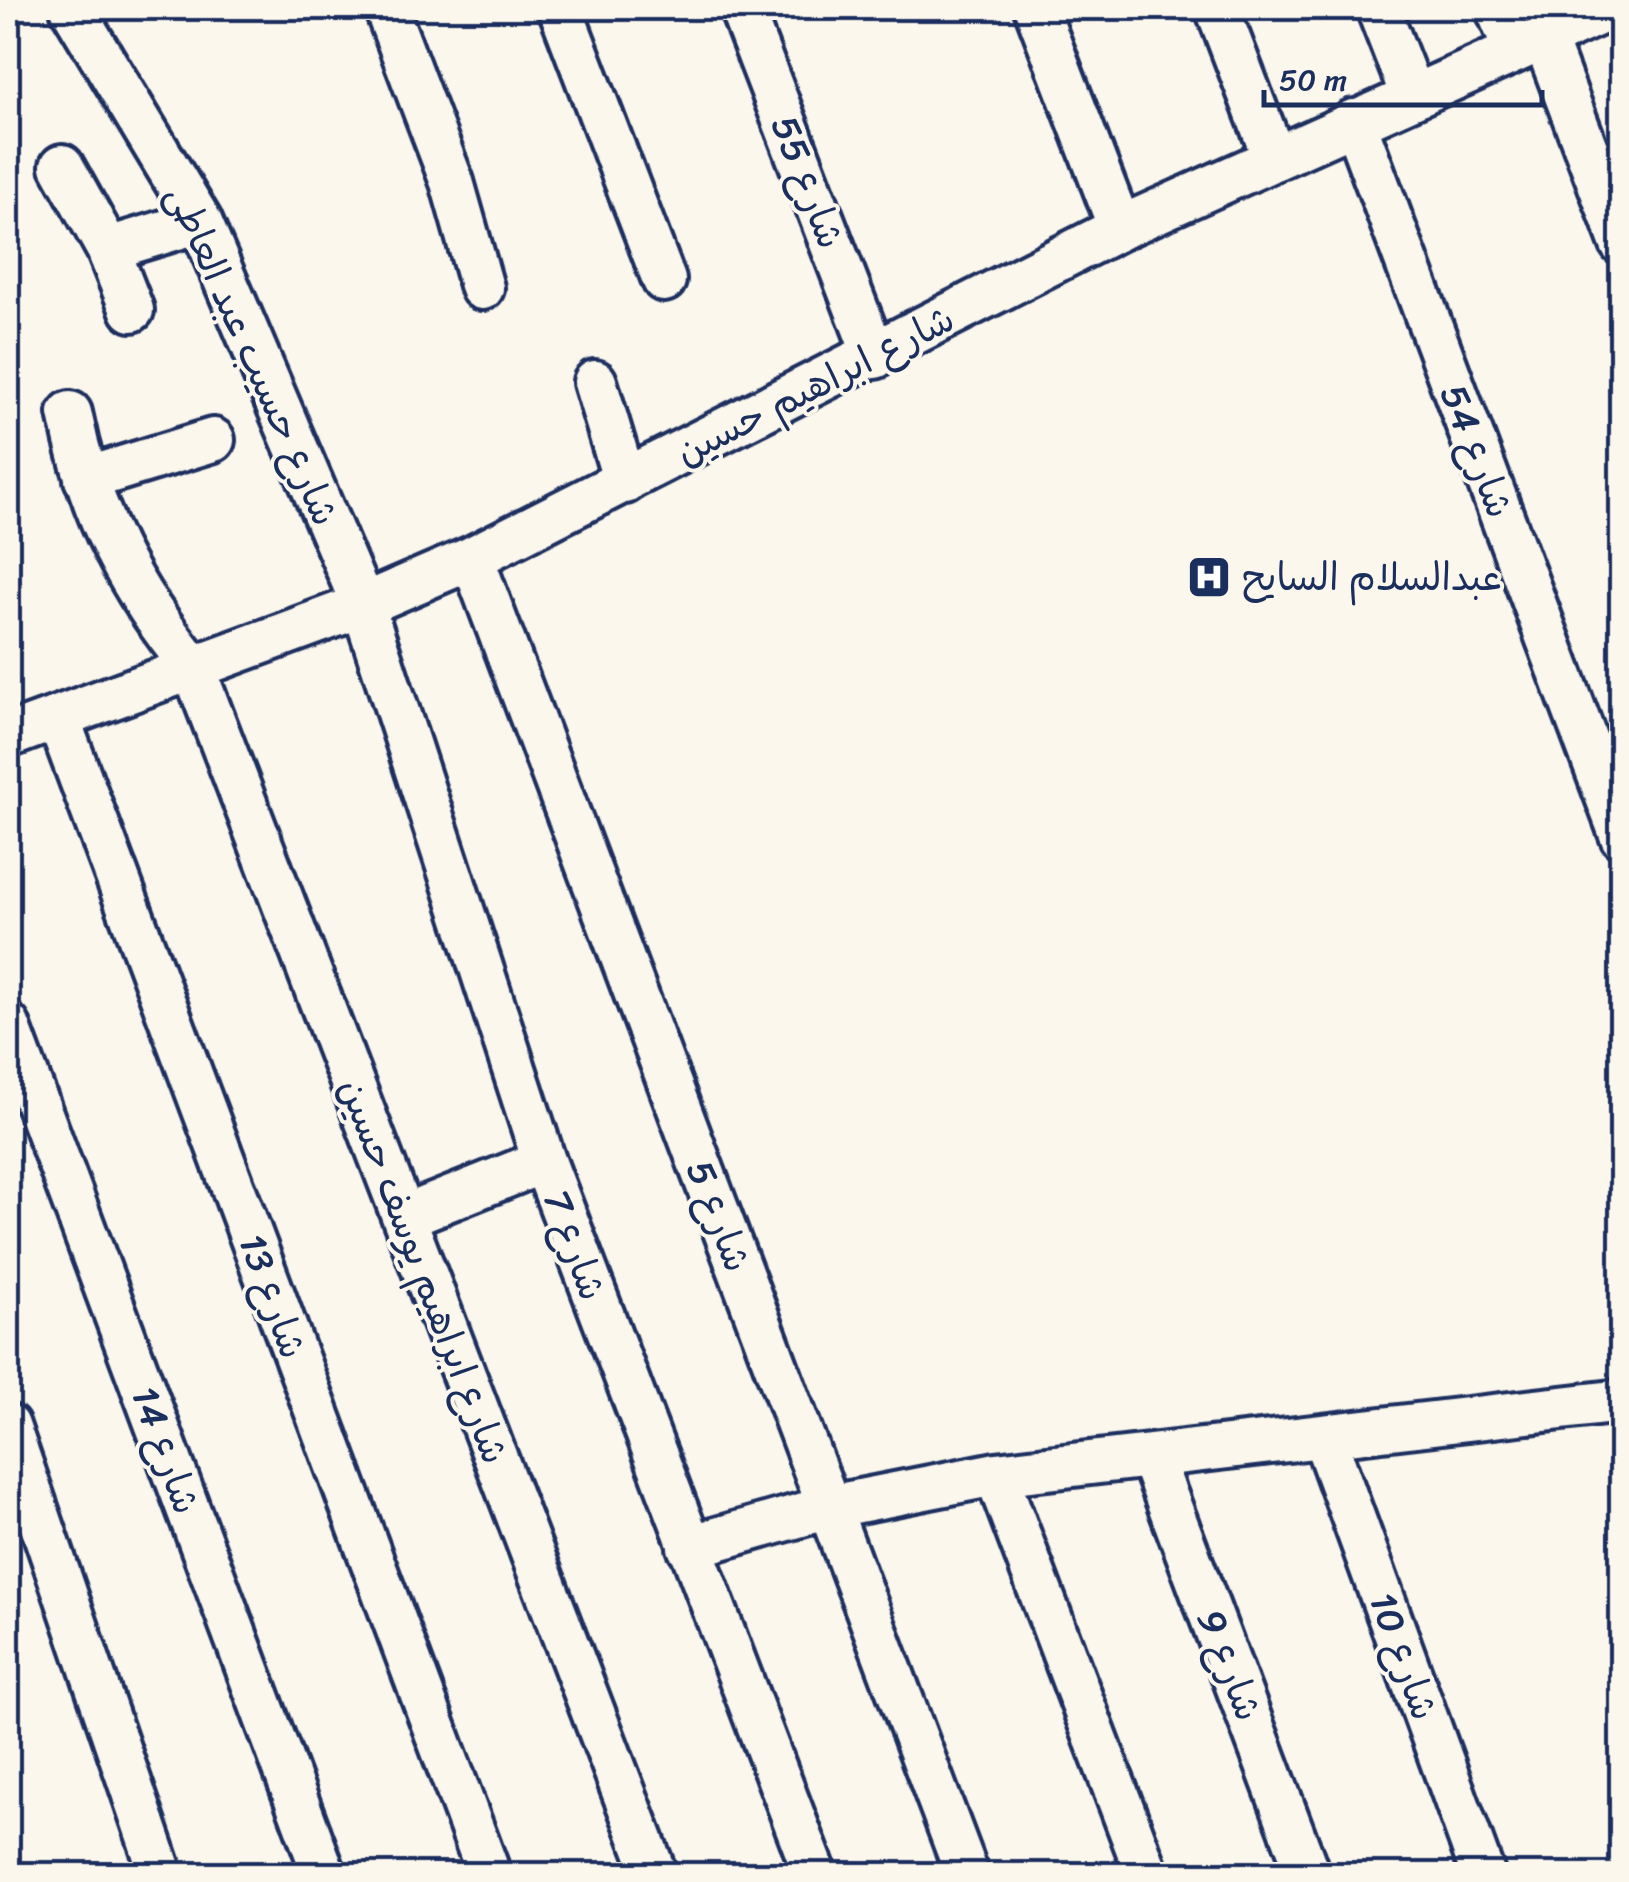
<svg xmlns="http://www.w3.org/2000/svg" width="1629" height="1882" viewBox="0 0 1629 1882" font-family="Sriracha,'Playpen Sans Arabic',sans-serif">
  <style>
    .lines { fill: none; stroke-linecap: round; stroke-linejoin: round }
    .minor-casing { stroke: #1b2f5e; stroke-width: 50 }
    .minor { stroke: #fbf7ec; stroke-width: 42 }
    .labels { text-anchor: middle; stroke-width: 8; stroke-linejoin: round; paint-order: stroke }
    .street-label { font-size: 38px; fill: #1b2f5e; stroke: #fbf7ec }
    .poi-label { font-size: 38px; fill: #1b2f5e; stroke: #fbf7ec; text-anchor: start }
  </style>
  <rect width="100%" height="100%" fill="#fbf7ec"/>
  <filter id="ink" filterUnits="userSpaceOnUse"><feTurbulence type="fractalNoise" baseFrequency=".01" numOctaves="2"/><feDisplacementMap in="SourceGraphic" scale="20" xChannelSelector="R" yChannelSelector="G"/><feConvolveMatrix kernelMatrix="1 2 1 2 8 2 1 2 1" color-interpolation-filters="sRGB"/></filter>
  <g filter="url(#ink)">
    <g class="lines">
      <g class="minor-casing">
        <path id="minor" d="M 72,8 L 200,221 L 363,605 L 544,1161 L 815,1874
          M 386,8 L 452,182 L 482,288
          M 560,8 L 664,280
          M 741,8 L 875,357
          M 1036,8 L 1120,228
          M 1217,8 L 1274,158
          M 1378,8 L 1412,95
          M 1497,8 L 1515,50
          M 1544,37 L 1622,244
          M 1354,121 L 1622,837
          M 62,166 L 108,249 L 132,310
          M 108,249 L 200,221
          M 595,382 L 625,482
          M 70,413 C 89,511 130,591 193,667 L 655,1874
          M 86,479 L 213,440
          M 472,558 L 967,1874
          M 58,718 L 489,1874
          M 8,736 L 363,605 L 472,558 L 1120,228 L 1611,8
          M 8,1025 L 324,1874
          M 404,1217 L 544,1161
          M 8,1426 L 161,1874
          M 1324,1437 L 1483,1874
          M 1151,1456 L 1308,1874
          M 996,1474 L 1147,1874
          M 689,1547 L 829,1507 L 996,1474 L 1622,1401"/>
      </g>
      <use href="#minor" class="minor"/>
    </g>
  </g>
  <defs>
    <g id="hospital-square" transform="scale(2.25)"><rect x="-9" y="-9" width="18" height="18" rx="4" fill="#1b2f5e" stroke="#fbf7ec"/><path d="M-5-5h3v3.5h4V-5h3V5h-3V1.5h-4V5h-3Z" fill="#fff"/></g>
  </defs>
  <g fill-rule="evenodd">
    <use href="#hospital-square" x="1209" y="577"/>
  </g>
  <g class="labels">
    <g class="street-label">
      <text transform="translate(808 182) rotate(69)" y="13">شارع 55</text>
      <text transform="translate(253 355) rotate(66)" y="13">شارع حسيب عبد العاطى</text>
      <text transform="translate(815 385) rotate(-27)" y="13">شارع ابراهيم حسين</text>
      <text transform="translate(1477 451) rotate(69)" y="13">شارع 54</text>
      <text transform="translate(719 1216) rotate(69)" y="13">شارع 5</text>
      <text transform="translate(575 1245) rotate(70)" y="13">شارع 7</text>
      <text transform="translate(424 1271) rotate(69)" y="13">شارع ابراهيم يوسف حسين</text>
      <text transform="translate(273 1296) rotate(70)" y="13">شارع 13</text>
      <text transform="translate(166 1450) rotate(70)" y="13">شارع 14</text>
      <text transform="translate(1404 1656) rotate(70)" y="13">شارع 10</text>
      <text transform="translate(1230 1665) rotate(69)" y="13">شارع 9</text>
    </g>
    <g class="poi-label">
      <text x="1242" y="590">عبدالسلام السايح</text>
    </g>
  </g>
  <rect width="1629" height="1882" fill="none" stroke="#fbf7ec" stroke-width="40"/>
  <rect x="20" y="20" width="1589" height="1842" fill="none" stroke="#1b2f5e" stroke-width="4" filter="url(#ink)"/>
  <path d="M1264 90v15h278v-15" fill="none" stroke="#1b2f5e" stroke-width="5"/>
  <text x="1279" y="90" font-size="30" fill="#1b2f5e" stroke="#fbf7ec" stroke-width="8" paint-order="stroke">50 m</text>
</svg>
